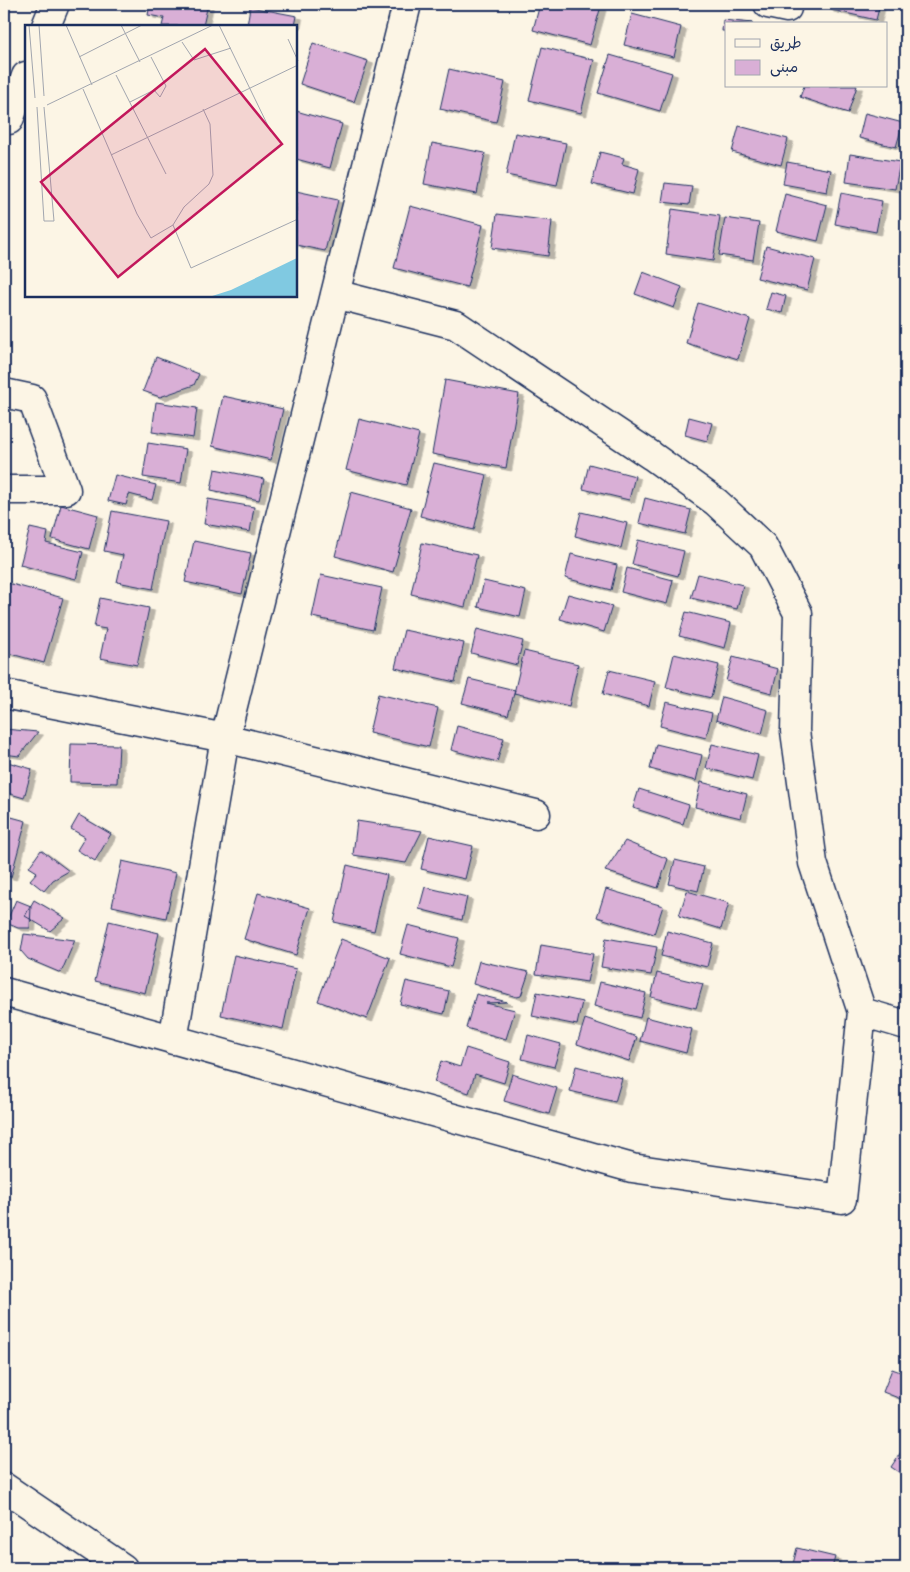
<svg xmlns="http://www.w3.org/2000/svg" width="910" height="1572" viewBox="0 0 910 1572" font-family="'Architects Daughter','Playpen Sans Arabic',sans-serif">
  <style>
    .building { fill: #d9afd6; stroke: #1b2f5e; filter: url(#shadow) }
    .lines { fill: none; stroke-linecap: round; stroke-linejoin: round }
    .street-casing { stroke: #1b2f5e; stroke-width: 31 }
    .secondary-casing { stroke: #1b2f5e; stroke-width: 31 }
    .street { stroke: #fcf5e5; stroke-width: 28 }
    .secondary { stroke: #fcf5e5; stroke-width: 28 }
    .inset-road { fill: none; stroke: #a2a6af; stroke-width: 1 }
    .view { fill: #c2185b; fill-opacity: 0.15; stroke: #c2185b; stroke-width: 2.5 }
    .inset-edge { fill: none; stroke: #1b2f5e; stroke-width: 2.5 }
  </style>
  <defs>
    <filter id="shadow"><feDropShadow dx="5.5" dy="3" stdDeviation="0" flood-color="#0004"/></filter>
  </defs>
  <rect width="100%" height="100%" fill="#fcf5e5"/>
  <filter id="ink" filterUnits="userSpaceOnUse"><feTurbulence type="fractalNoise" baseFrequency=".02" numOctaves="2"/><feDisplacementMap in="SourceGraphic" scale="10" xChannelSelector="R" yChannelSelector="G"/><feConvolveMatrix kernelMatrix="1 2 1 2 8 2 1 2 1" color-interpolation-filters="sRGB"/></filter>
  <g filter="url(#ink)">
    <path class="building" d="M 150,4 L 208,4 L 203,26 L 162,26 L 164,18 L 148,15 Z
      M 540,4 L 590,4 L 601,6 L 590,45 L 533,30 Z
      M 829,4 L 880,4 L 876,20 L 828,9 Z
      M 250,7 L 297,16 L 295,26 L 247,26 Z
      M 632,14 L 681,27 L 674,57 L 624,45 Z
      M 723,20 L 753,23 L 726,24 L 726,31 L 722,31 Z
      M 313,43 L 368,61 L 354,102 L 300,84 Z
      M 542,47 L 594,60 L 581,113 L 529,100 Z
      M 610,55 L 672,73 L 660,111 L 598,93 Z
      M 449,69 L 505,82 L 496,122 L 440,109 Z
      M 804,86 L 857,86 L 848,113 L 800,97 Z
      M 296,111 L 342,124 L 330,168 L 296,159 Z
      M 865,113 L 903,123 L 896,147 L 859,138 Z
      M 739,126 L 788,139 L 781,165 L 732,152 Z
      M 515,133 L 566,143 L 557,185 L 506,175 Z
      M 432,143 L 485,153 L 477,194 L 424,184 Z
      M 600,152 L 624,158 L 622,164 L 639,169 L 633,194 L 592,184 Z
      M 850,154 L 900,162 L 895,189 L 846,182 Z
      M 787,162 L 831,170 L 827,192 L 783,184 Z
      M 665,183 L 692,186 L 689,205 L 662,202 Z
      M 296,191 L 338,200 L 325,251 L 296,245 Z
      M 841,193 L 882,201 L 876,232 L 835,224 Z
      M 785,194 L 827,205 L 818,241 L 776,231 Z
      M 410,206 L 483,225 L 467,287 L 394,268 Z
      M 672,209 L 720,216 L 713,261 L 666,254 Z
      M 497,214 L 552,221 L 548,256 L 492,248 Z
      M 725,218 L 759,223 L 753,260 L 719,255 Z
      M 766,246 L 815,259 L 807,290 L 757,278 Z
      M 643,272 L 682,287 L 674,308 L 635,294 Z
      M 771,292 L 786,296 L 782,313 L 766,309 Z
      M 698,303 L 750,319 L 738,359 L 686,343 Z
      M 156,357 L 199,374 L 194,385 L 160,397 L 143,391 Z
      M 445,380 L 519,394 L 506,468 L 432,454 Z
      M 223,396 L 283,409 L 271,460 L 212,446 Z
      M 156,402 L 197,408 L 193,438 L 152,432 Z
      M 689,417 L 712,423 L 707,441 L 685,435 Z
      M 359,419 L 419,434 L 406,485 L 346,470 Z
      M 148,443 L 186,449 L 181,483 L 143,477 Z
      M 434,463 L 487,475 L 474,530 L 420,516 Z
      M 589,464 L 635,476 L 629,500 L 583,489 Z
      M 215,469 L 264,479 L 259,500 L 211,490 Z
      M 115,475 L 156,485 L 152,500 L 129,494 L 126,505 L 108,501 Z
      M 351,492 L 411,508 L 393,572 L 335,556 Z
      M 645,498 L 691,510 L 685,534 L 639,523 Z
      M 208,499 L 254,507 L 250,532 L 204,524 Z
      M 61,505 L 98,515 L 89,549 L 52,539 Z
      M 112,511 L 166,521 L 153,589 L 117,582 L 123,555 L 104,551 Z
      M 581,512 L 627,523 L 621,548 L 575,536 Z
      M 30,528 L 48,532 L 46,543 L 83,552 L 76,579 L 20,565 Z
      M 638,540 L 684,551 L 678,576 L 632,564 Z
      M 194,541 L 251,553 L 242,594 L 185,582 Z
      M 422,543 L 477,555 L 465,607 L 411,594 Z
      M 571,554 L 617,565 L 611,590 L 565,578 Z
      M 627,568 L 673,580 L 667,604 L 621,592 Z
      M 698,574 L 743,585 L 737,609 L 691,598 Z
      M 321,575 L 382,588 L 373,630 L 312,617 Z
      M 484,581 L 526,591 L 520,617 L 478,607 Z
      M 4,582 L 63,598 L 44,663 L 4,652 L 4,624 L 7,613 L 4,612 Z
      M 568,594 L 612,606 L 604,632 L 560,619 Z
      M 100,598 L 149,608 L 137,665 L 100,658 L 106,629 L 94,627 Z
      M 686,612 L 731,623 L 725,648 L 679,636 Z
      M 477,629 L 523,641 L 517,665 L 471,653 Z
      M 404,630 L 464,643 L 455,682 L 395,668 Z
      M 524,651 L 578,664 L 569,706 L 514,693 Z
      M 674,654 L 719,665 L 711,698 L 666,687 Z
      M 733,657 L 778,669 L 772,693 L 726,681 Z
      M 609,670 L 655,681 L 649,706 L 603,694 Z
      M 469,679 L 515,690 L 508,715 L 462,703 Z
      M 378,694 L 438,708 L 429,747 L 369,733 Z
      M 722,697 L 768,710 L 762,734 L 716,720 Z
      M 666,702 L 712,713 L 706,738 L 660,726 Z
      M 457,726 L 504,738 L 497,762 L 451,750 Z
      M 4,729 L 38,732 L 19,756 L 4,754 Z
      M 71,744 L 119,745 L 117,783 L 70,782 Z
      M 656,744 L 702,755 L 696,781 L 650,769 Z
      M 712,744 L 758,755 L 752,780 L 706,768 Z
      M 4,761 L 32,769 L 24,798 L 4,792 Z
      M 701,782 L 747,794 L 741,818 L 695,807 Z
      M 639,789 L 689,805 L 683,824 L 633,808 Z
      M 4,815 L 26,821 L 11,877 L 4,875 Z
      M 79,815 L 111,834 L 95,861 L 77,850 L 85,837 L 71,829 Z
      M 357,821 L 422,831 L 406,863 L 353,855 Z
      M 429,836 L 473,846 L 465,879 L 421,869 Z
      M 625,841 L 668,859 L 658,888 L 605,871 Z
      M 41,850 L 69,871 L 53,880 L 44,891 L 30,880 L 37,872 L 29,867 Z
      M 675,860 L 704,867 L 698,891 L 669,884 Z
      M 122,861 L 176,873 L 166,918 L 112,906 Z
      M 347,865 L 387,875 L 374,931 L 334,922 Z
      M 425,887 L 467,897 L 462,920 L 419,909 Z
      M 606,889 L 663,906 L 654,934 L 597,917 Z
      M 687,891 L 729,903 L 721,929 L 679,916 Z
      M 258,893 L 310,908 L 296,955 L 244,939 Z
      M 16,900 L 31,906 L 30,928 L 18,928 L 6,923 Z
      M 34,900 L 65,918 L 50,931 L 25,916 Z
      M 109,921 L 159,933 L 145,993 L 95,981 Z
      M 408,925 L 459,938 L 451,967 L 400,954 Z
      M 667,931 L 713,943 L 707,967 L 661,956 Z
      M 24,934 L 75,940 L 61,973 L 28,959 L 21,951 Z
      M 606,938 L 657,947 L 651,975 L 601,967 Z
      M 341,939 L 390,958 L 367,1019 L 318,1001 Z
      M 541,945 L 593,954 L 587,982 L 536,974 Z
      M 234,955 L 296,969 L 283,1029 L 221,1015 Z
      M 479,961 L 529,972 L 521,996 L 517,997 L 473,984 Z
      M 657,973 L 703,984 L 696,1008 L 651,997 Z
      M 406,981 L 449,991 L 444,1014 L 400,1004 Z
      M 600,982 L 646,993 L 640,1018 L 594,1006 Z
      M 537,992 L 582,1002 L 577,1025 L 532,1016 Z
      M 476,994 L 507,1002 L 486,1003 L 515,1010 L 506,1039 L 466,1028 Z
      M 646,1017 L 692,1029 L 686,1053 L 640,1041 Z
      M 585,1019 L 637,1037 L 629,1061 L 577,1044 Z
      M 528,1035 L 561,1044 L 554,1067 L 522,1059 Z
      M 466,1048 L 510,1062 L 504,1083 L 475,1074 L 469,1093 L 434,1082 L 441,1061 L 460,1067 Z
      M 576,1066 L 622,1078 L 615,1102 L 570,1091 Z
      M 512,1074 L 557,1088 L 549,1114 L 504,1101 Z
      M 892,1369 L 906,1374 L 906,1401 L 883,1392 Z
      M 903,1449 L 906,1451 L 906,1477 L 891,1467 Z
      M 797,1548 L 835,1557 L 832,1568 L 809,1568 L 793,1564 Z"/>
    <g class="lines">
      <g class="street-casing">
        <path id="street" d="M 768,4 L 787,8
          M 46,26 L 55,4
          M 4,119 L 9,120 L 26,76
          M 4,393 L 32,399 L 66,490 L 4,490
          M 4,694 L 225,738 L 536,814
          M 4,992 L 632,1168 L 842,1199 L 862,1012 L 813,863 L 795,731 L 798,613 L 763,546 L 716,502 L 652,456 L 456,325 L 335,294
          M 862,1012 L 906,1025
          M 173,1040 L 225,738 L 407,4"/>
      </g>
      <g class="secondary-casing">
        <path id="secondary" d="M 4,1487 L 123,1568"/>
      </g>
      <use href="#street" class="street"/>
      <use href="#secondary" class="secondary"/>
    </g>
  </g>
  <g transform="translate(25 25)">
    <rect width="272" height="272" fill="#fcf5e5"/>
    <path d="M 272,233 L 272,272 L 184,272 L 206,265 Z" fill="#80c9e1"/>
    <path class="inset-road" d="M 4,0 L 10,73M 14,0 L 19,71M 41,0 L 67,60M 96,0 L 115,37M 194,0 L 246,107M 263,14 L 273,36M 157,17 L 169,35 L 206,23M 54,32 L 117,0M 91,50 L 141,149M 58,64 L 112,189 L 126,213 L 148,200 L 159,182 L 184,159 L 188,150 L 185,99 L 178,84M 105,77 L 129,65 L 135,72 L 141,61 L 126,32M 22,80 L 188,0M 12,82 L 19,196 L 29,196 L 19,82M 86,130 L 273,40M 148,200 L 166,243 L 273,194"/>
    <path class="view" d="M 180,24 L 257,119 L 93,252 L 16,157 Z"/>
    <rect width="272" height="272" class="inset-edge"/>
  </g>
  <rect width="910" height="1572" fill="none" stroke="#fcf5e5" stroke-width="20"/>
  <rect x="10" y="10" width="890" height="1552" fill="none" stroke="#1b2f5e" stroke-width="2" filter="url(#ink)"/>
  <rect x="725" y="22" width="162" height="65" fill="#fcf5e5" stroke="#a2a6af"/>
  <rect x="735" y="39" width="25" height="8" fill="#fcf5e5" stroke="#a2a6af"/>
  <text x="770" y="48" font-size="15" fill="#1b2f5e">طريق</text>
  <rect x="735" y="60" width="25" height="15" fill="#d9afd6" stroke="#a2a6af"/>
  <text x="770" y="72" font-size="15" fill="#1b2f5e">مبنى</text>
</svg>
